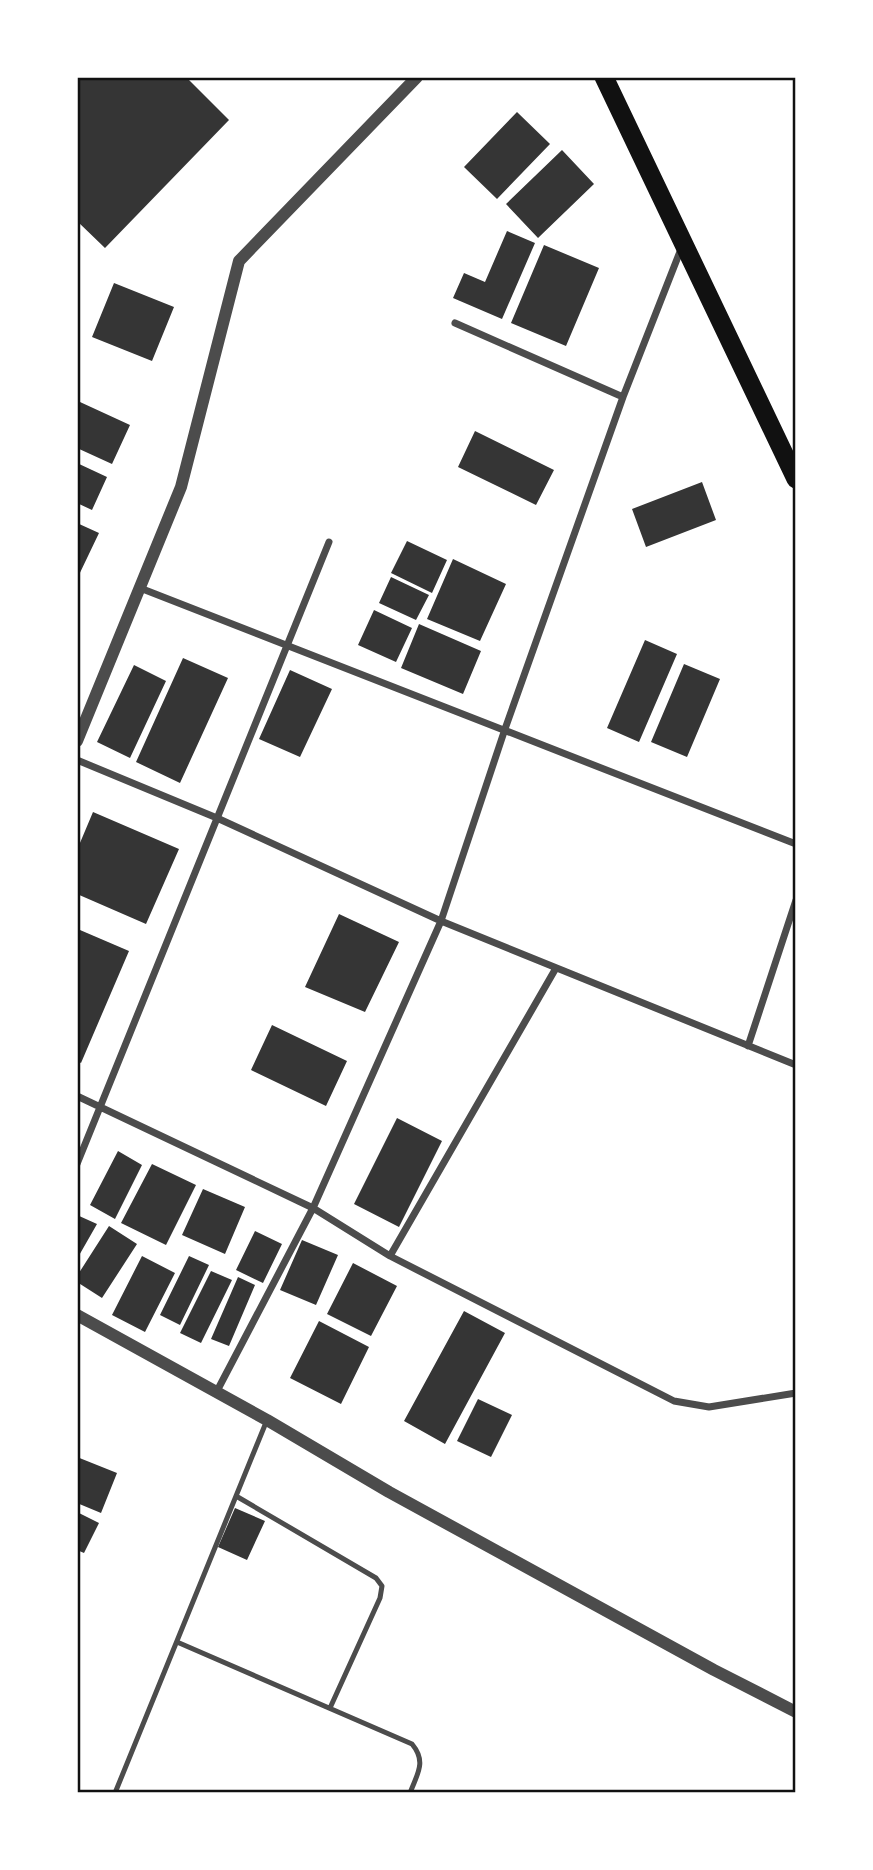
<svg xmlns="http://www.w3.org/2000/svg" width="873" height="1870" viewBox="0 0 873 1870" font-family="'Source Sans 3',sans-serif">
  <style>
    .building { fill: #353535 }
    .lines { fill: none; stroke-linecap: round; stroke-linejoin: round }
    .service { stroke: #4c4c4c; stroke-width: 5 }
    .minor { stroke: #4c4c4c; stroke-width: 7 }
    .tertiary { stroke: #4c4c4c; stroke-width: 12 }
    .trunk { stroke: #111; stroke-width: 19 }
    .neatline { fill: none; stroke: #111; stroke-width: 2.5 }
  </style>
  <rect width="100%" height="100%" fill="#fff"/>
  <path class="building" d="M 77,77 L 186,77 L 229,120 L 105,248 L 77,221 Z
    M 517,112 L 550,144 L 497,199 L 464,167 Z
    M 562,150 L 594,184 L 538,238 L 506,204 Z
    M 507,231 L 535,243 L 502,319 L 453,298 L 464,273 L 485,282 Z
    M 544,245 L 599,268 L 566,346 L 511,323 Z
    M 114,283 L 174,307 L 152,361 L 92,337 Z
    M 80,402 L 130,425 L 112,464 L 77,448 L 77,407 Z
    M 475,431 L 554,470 L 536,505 L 458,467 Z
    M 77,463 L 107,477 L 92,510 L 77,503 Z
    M 702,482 L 716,520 L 646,547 L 632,509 Z
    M 77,523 L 99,533 L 77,579 Z
    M 407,541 L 447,560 L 432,593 L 391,573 Z
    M 453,559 L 506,584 L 480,641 L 427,619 Z
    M 391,577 L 429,595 L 416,620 L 379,603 Z
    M 374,610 L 412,628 L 396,662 L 358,645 Z
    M 419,624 L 481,651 L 463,694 L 401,668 Z
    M 645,640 L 677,654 L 639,742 L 607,728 Z
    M 183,658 L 228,678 L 180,783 L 136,762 Z
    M 684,664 L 720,679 L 687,757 L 651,742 Z
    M 134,665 L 166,681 L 130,758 L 97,742 Z
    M 290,670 L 332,689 L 300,757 L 259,739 Z
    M 93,812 L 179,849 L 146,924 L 77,894 L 77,850 Z
    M 339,914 L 399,942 L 365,1012 L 305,987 Z
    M 80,930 L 129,951 L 81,1063 L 77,1061 L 77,937 Z
    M 272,1025 L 347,1061 L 326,1106 L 251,1070 Z
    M 397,1118 L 442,1141 L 399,1227 L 354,1204 Z
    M 118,1151 L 142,1165 L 115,1219 L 90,1205 Z
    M 152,1164 L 196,1185 L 166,1245 L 121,1223 Z
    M 203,1189 L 245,1207 L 225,1254 L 182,1235 Z
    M 77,1215 L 97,1224 L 77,1259 Z
    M 109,1226 L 137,1244 L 102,1298 L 77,1282 L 77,1276 Z
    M 255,1231 L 282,1244 L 263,1283 L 236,1270 Z
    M 302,1240 L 338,1255 L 316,1305 L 280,1290 Z
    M 142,1256 L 175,1273 L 145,1332 L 112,1315 Z
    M 189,1256 L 209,1265 L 180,1325 L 160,1315 Z
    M 353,1263 L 397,1286 L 371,1336 L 327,1314 Z
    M 211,1271 L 232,1280 L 201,1343 L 180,1333 Z
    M 238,1277 L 255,1285 L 229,1346 L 211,1339 Z
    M 464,1311 L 505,1333 L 445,1444 L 404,1421 Z
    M 319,1321 L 369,1347 L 341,1404 L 290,1378 Z
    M 478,1399 L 512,1415 L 491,1457 L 457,1441 Z
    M 77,1457 L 117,1473 L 101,1513 L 77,1503 Z
    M 235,1508 L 265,1521 L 247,1560 L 218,1547 Z
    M 77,1512 L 99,1523 L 84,1553 L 77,1550 Z"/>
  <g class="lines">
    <path class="service" d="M 236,1496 L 376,1578 L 382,1586 L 380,1598 L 330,1708
      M 177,1642 L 412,1744 C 427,1762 417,1774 410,1793
      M 115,1793 L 267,1420"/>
    <path class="minor" d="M 455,323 L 623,397
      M 140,588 L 796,844
      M 77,760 L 217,818 L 441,921 L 796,1065
      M 748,1046 L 796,900
      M 77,1096 L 313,1208 L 390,1256 L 674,1401 L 709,1407 L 796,1393
      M 77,1164 L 329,542
      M 390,1256 L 556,968
      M 217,1391 L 313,1208 L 441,921 L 505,729 L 623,397 L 681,249"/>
    <path class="tertiary" d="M 77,741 L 181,487 L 239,261 L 417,77
      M 77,1315 L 267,1420 L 389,1492 L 714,1670 L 796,1712"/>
    <path class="trunk" d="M 604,77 L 796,479"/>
  </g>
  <rect width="873" height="1870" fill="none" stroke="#ffffff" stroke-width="158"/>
  <rect x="79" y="79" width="715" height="1712" class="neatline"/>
</svg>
